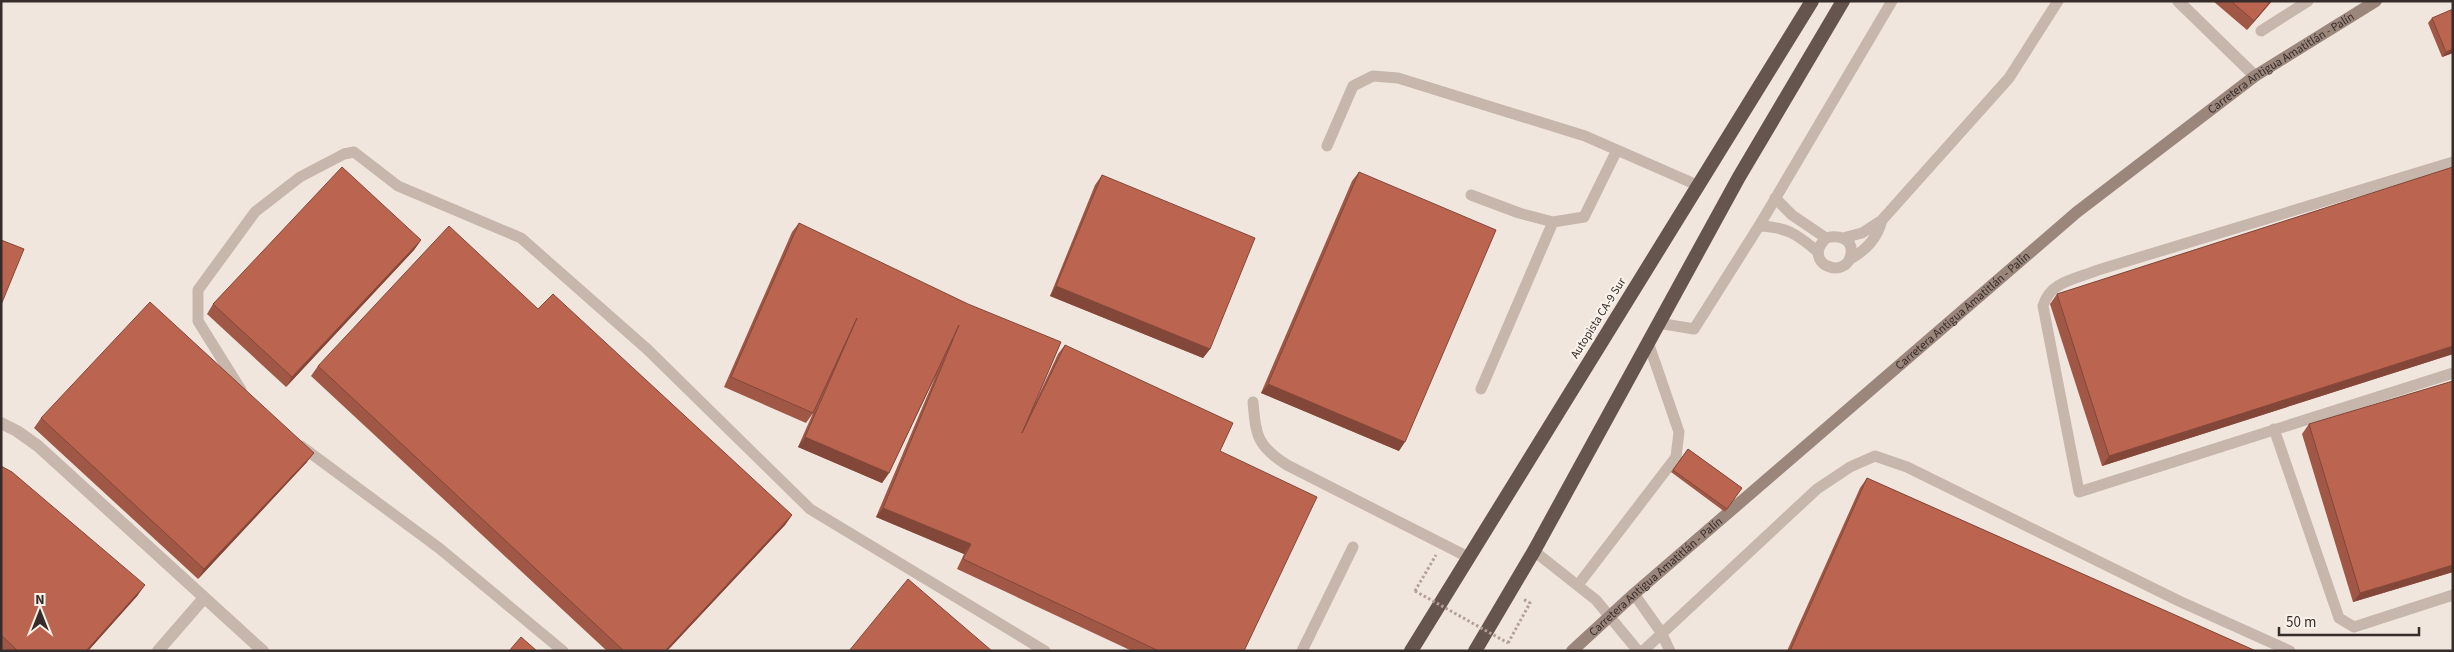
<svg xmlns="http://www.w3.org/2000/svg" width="2454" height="652" viewBox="0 0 2454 652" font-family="'Source Sans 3',sans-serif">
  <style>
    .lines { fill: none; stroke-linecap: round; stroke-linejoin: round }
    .path { stroke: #b3a095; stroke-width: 3; stroke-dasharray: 2.5 2.5; stroke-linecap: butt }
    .service { stroke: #c7b6ab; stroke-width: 11 }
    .minor { stroke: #c7b6ab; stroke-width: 12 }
    .secondary { stroke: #9b867c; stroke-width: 12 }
    .trunk { stroke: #66544e; stroke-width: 14 }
    .path-bridge { stroke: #b3a095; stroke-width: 3; stroke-dasharray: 2.5 2.5; stroke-linecap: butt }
    .wall { fill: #a15746 }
    .shaded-wall { fill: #834739 }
    .building { fill: #bb6551; stroke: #834739 }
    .labels { text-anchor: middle; stroke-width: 4.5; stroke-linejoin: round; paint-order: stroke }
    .street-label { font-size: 12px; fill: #362c29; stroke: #f8f1ea }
  </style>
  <rect width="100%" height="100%" fill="#f0e6de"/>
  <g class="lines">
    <path class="path" d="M 1415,591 L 1436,555
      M 1508,643 L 1530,603 L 1523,599"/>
    <path class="service" d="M 2261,31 L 2308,1
      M 1327,146 L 1353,86 L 1373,76 L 1398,78 L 1585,136 L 1697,185
      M 2453,162 L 2098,270 C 2077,279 2050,281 2043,306 L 2079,492 L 2453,373
      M 1471,195 L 1519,213 L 1553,222 L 1584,217 L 1617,150
      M 1775,198 L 1792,215 L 1826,238 C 1838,235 1853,238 1851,253 C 1848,282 1800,264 1826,238
      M 1759,226 C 1787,227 1797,234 1818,252
      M 1843,238 L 1862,233 L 1882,220 L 2009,78 L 2058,1
      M 1849,260 C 1866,250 1877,239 1882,220
      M 1658,323 L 1694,329 L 1759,226 L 1892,1
      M 1481,389 L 1553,222
      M 241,390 L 198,321 L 198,290 L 255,212 L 300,177 L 344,154 L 354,152 L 398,186 L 521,238 L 647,349 L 810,509 L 1045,651
      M 1253,402 C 1256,436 1257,446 1287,465 L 1468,557
      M 2274,429 L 2339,618 L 2354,627 L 2453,595
      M 301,446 L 439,548 L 563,651
      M 1534,551 L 1596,600 L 1638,651
      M 1578,585 L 1676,457 L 1679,432 L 1648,342
      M 1634,594 L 1661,632 L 1670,651
      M 1302,651 L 1353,547
      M 1643,651 L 1817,489 L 1850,467 L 1875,456 L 1907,467 L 2179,601 L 2290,651"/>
    <path class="minor" d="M 2178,1 L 2255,76
      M 1,423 L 17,431 L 38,446 L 263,651
      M 158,651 L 204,598"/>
    <path class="secondary" id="s1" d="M 1572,651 L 1634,594 L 2077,212 L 2255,76 L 2376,1"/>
    <path class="trunk" d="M 1411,651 L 1812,1
      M 1475,651 L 1534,551 L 1739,177 L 1843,1"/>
    <path class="path-bridge" d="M 1415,591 L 1508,643"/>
  </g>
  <path class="wall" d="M 2213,1 L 2272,1 L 2247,30 Z
    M 2432,18 L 2453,53 L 2442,57 L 2428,23 Z
    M 2453,167 L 2453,354 L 2102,466 L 2050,304 L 2057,294 Z
    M 1359,172 L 1399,451 L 1261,393 L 1352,181 Z
    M 1102,175 L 1210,349 L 1203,358 L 1050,296 L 1095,185 Z
    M 799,223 L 1036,401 L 1058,354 L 1065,345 L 1220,451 L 1244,651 L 1132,651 L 957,569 L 964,554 L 876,517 L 936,375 L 889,473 L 882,483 L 798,447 L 817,404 L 813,413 L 806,423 L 724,387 L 792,232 Z
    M 421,240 L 414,250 L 286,387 L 207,314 L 213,304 Z
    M 538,309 L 792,515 L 785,525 L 667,651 L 607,651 L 311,376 L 318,366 Z
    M 2453,381 L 2453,572 L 2353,602 L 2302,434 L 2309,424 Z
    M 41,418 L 307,462 L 198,579 L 34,428 Z
    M 1688,449 L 1742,488 L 1725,512 L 1671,472 Z
    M 1,466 L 138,595 L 88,651 L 1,651 Z
    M 1867,478 L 2256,651 L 1787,651 L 1860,488 Z"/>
  <path class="shaded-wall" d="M 2271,1 L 2272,1 L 2247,30 L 2254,21 Z
    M 2453,49 L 2453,53 L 2442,57 L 2446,52 Z
    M 421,240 L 414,250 L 286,387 L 292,377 Z
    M 1056,286 L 1210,349 L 1203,358 L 1050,296 Z
    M 2453,346 L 2453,354 L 2102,466 L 2109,456 Z
    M 1268,384 L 1405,442 L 1399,451 L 1261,393 Z
    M 805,437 L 889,473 L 882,483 L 798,447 Z
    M 314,453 L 307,462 L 198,579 L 204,569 Z
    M 883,508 L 971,544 L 964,554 L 876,517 Z
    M 792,515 L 785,525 L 667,651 L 665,651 Z
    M 2453,565 L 2453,572 L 2353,602 L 2360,593 Z
    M 145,585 L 138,595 L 88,651 L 86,651 Z"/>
  <path class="building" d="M 2231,1 L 2271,1 L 2254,21 Z
    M 2453,9 L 2453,49 L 2446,52 L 2432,18 Z
    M 342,167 L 421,240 L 292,377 L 213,304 Z
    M 2453,167 L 2453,346 L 2109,456 L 2057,294 Z
    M 1359,172 L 1496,230 L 1405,442 L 1268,384 Z
    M 1102,175 L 1255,238 L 1210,349 L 1056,286 Z
    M 799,223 L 968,304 L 1061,342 L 1022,433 L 1065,345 L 1233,423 L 1220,451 L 1317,497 L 1244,651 L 1159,651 L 963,559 L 971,544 L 883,508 L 959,325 L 889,473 L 805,437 L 857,318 L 813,413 L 731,377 Z
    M 449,226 L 538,309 L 553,294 L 792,515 L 665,651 L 624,651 L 318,366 Z
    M 1,240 L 24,249 L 1,305 Z
    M 150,302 L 314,453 L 204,569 L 41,418 Z
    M 2453,381 L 2453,565 L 2360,593 L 2309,424 Z
    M 1688,449 L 1742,488 L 1727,509 L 1673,470 Z
    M 1,466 L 12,472 L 145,585 L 86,651 L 18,651 L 1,635 Z
    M 1867,478 L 2256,651 L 1790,651 Z
    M 908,579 L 992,651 L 849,651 Z
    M 521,637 L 537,651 L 509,651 Z"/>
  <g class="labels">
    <g class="street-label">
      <text dy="4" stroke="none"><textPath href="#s1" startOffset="922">Carretera Antigua Amatitlán - Palín</textPath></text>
      <text dy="4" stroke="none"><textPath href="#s1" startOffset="518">Carretera Antigua Amatitlán - Palín</textPath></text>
      <text transform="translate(1598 318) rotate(-58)" y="4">Autopista CA-9 Sur</text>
      <text dy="4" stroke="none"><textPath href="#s1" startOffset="112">Carretera Antigua Amatitlán - Palín</textPath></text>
    </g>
  </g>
  <rect width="2454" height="652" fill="none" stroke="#362c29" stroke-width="5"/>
  <g transform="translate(40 612)" stroke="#f8f1ea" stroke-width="4" paint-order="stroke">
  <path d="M0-4L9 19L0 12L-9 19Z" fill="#362c29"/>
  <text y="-8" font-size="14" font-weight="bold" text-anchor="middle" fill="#362c29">N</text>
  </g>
  <path d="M2279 627v8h140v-8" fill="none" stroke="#362c29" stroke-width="2.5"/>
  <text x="2286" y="627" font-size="15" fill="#362c29" stroke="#f8f1ea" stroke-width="4" paint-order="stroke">50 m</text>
</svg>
